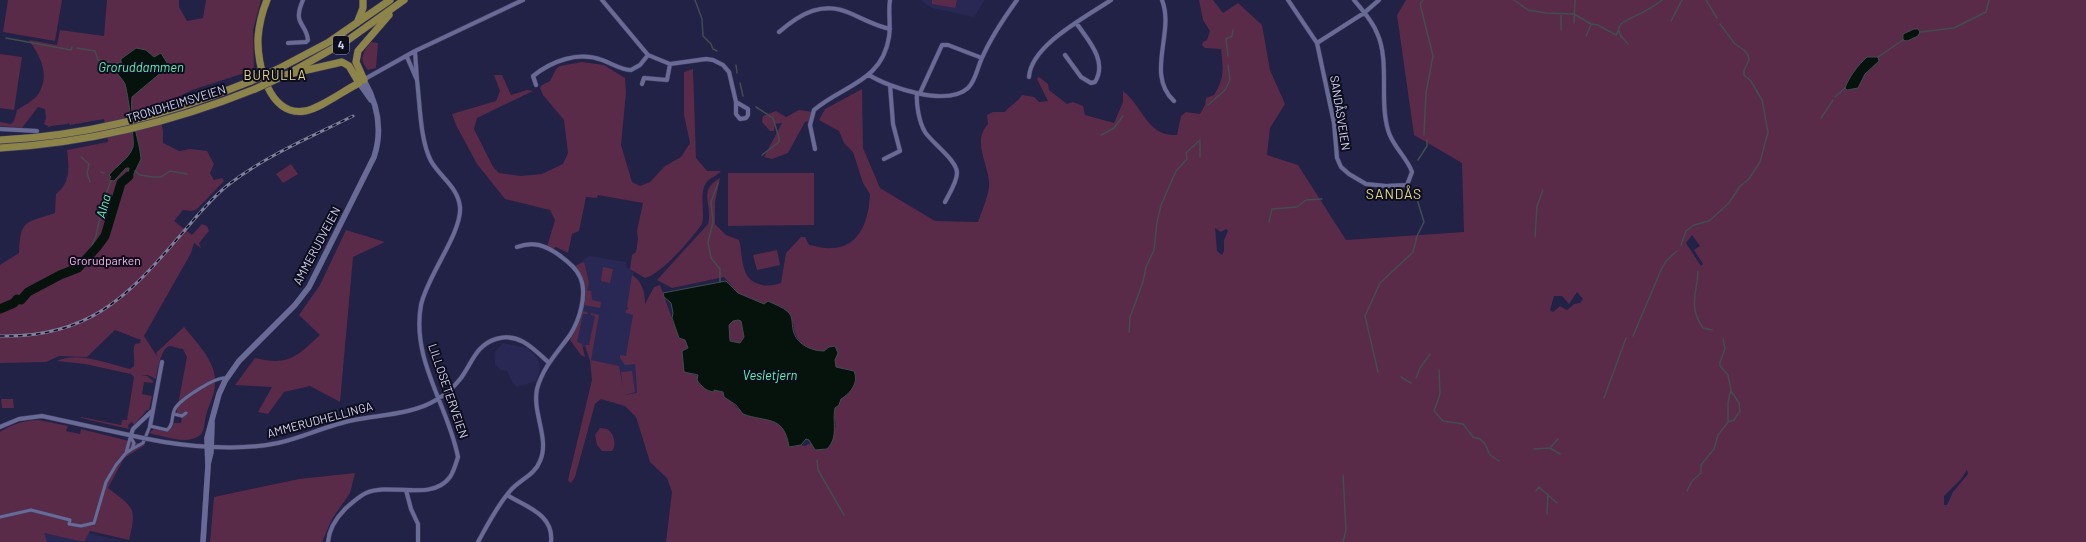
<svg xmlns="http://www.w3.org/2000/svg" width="2086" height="542" viewBox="0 0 2086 542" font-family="Barlow,sans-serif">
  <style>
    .built { fill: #292854 }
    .green { fill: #5a2a49; fill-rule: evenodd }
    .water { fill: #05130c; stroke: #424d50; fill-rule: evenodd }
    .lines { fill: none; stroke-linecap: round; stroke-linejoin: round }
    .stream { stroke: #424d50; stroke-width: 1.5 }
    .river { stroke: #05130c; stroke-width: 9 }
    .pedestrian-casing { stroke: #403d5d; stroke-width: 4 }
    .minor-casing { stroke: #403d5d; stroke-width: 5 }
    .tertiary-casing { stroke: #403d5d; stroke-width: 6 }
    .trunk-casing { stroke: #403d5d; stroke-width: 8 }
    .pedestrian { stroke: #696a96; stroke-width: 3 }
    .minor { stroke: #696a96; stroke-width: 4 }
    .tertiary { stroke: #696a96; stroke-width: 5.5 }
    .trunk { stroke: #8d844a; stroke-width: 7 }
    .rail-casing { stroke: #7f7f9e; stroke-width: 3 }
    .rail { stroke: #0d0d1e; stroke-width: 1.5; stroke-dasharray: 4.5; stroke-linecap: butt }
    .minor-bridge-casing { stroke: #403d5d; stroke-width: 5; stroke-linecap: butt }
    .trunk-bridge-casing { stroke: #403d5d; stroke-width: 8; stroke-linecap: butt }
    .minor-bridge { stroke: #696a96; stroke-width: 4 }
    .trunk-bridge { stroke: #8d844a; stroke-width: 7 }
    .labels { text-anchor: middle; stroke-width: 4; stroke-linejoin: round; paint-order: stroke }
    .shield { fill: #0d0d1e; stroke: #9798af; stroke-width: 1 }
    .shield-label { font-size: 11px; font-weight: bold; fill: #d2d4ed }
    .street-label { font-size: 12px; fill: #d2d4ed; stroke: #0d0d1e }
    .park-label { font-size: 12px; fill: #fcb9e2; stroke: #0d0d1e }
    .water-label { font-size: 13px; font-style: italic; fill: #5ff4b5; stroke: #0d0d1e }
    .neighbourhood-label { font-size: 13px; letter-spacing: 1px; fill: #e5db8c; stroke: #0d0d1e }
    .quarter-label { font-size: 14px; letter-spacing: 1px; fill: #e5db8c; stroke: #0d0d1e }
  </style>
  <rect width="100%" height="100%" fill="#222146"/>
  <path class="built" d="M 920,0 L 985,0 L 974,17 L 932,8 Z
    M 589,256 L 626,262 L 627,268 L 634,270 L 633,275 L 639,280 L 645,293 L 635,364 L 637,393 L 624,395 L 619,366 L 589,360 L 585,348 L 570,340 L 580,321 L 584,305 L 584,294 L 575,266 Z
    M 503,343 L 527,348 L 538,359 L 540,369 L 536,381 L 517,387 L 512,382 L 507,371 L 501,370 L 495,364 L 495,352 Z
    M 79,531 L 123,541 L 47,542 L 43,533 L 54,535 Z"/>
  <path class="green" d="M 8,0 L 62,0 L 55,41 L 3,32 Z
    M 107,0 L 179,0 L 179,7 L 187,21 L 203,18 L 206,0 L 261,0 L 253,30 L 254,70 L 192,90 L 157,107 L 163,130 L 163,143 L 179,151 L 190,149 L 207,151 L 214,164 L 210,173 L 214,180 L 222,178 L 224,181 L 197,209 L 192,211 L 183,210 L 174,221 L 192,235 L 202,224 L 207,226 L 209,231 L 199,243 L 201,248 L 194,243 L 191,253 L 144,336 L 158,358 L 156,353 L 184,327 C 196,342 217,362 215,384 C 215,395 208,406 206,416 C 204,422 205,432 199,436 C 186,445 163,436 149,433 L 154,429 L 166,431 L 171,429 L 174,423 L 181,423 L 182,416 L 176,415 L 187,357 L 183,349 C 179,349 173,346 170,346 C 161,347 157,372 156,379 L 148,375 L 141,376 L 147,376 L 153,381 L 153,383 L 144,382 L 142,394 L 152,396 L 149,410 L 147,410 L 134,425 L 132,422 L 128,425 L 129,429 L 81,418 L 81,417 L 121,425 L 122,420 L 127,420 L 134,377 L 131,374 L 85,364 L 57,361 C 78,351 108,364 130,369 L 134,366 C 135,358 132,351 135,344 L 140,343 L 141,340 L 115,330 L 87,357 L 59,356 L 46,362 L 0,363 L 0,265 L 19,253 C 20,219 26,223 55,213 L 56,194 C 71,182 69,168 67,150 L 108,142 L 104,119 L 70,125 L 69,123 C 62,126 56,124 49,127 L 44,124 L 46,118 L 45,109 L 38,107 L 22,128 L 0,126 L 0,122 L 11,124 L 14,121 L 17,110 C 24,105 34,101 39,93 C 50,74 40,56 29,40 L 57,45 L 60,30 L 104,36 Z
    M 932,0 L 957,0 L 955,8 L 932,4 Z
    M 1199,0 L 1213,0 L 1223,13 L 1238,3 L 1262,25 L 1270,70 L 1285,104 L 1270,128 L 1267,155 L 1298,165 L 1346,240 L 1464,232 L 1462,163 L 1414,135 L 1397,15 L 1406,0 L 2086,0 L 2086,542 L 666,542 L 672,492 L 667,478 L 650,462 L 636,417 L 625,406 L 601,399 L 595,404 L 575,477 L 571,483 L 568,480 L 592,380 L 590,360 L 585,345 L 589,345 L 595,316 L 591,315 L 591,313 L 599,315 L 591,360 L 619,366 L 623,388 L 621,372 L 632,371 L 635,392 L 624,395 L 637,393 L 635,364 L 625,365 L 620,358 L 620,355 L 626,356 L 633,315 L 626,313 L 626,310 L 629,309 L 627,307 L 632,275 C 642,282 645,292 645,304 L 654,287 L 660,285 L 679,338 L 685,340 L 688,348 L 682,351 L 685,372 L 698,376 C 702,384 703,391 714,392 L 714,390 C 726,389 732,405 740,410 C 755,421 768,416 778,423 C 786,429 788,440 793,447 L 801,445 L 805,446 L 811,443 L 815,450 L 827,449 C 830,443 834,436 835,429 C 837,422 832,415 835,407 C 841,394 862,388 854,371 L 836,367 L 829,347 L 824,351 C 806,352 794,340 793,322 L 764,304 L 738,293 L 724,277 L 672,288 L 657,280 L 708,224 C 713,203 697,191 720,178 L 715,202 L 715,224 L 726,235 L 739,240 C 742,250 741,262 745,271 C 750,286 768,288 781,283 L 786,253 L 801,237 L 805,237 L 809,245 C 816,246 824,249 831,248 C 861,248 869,218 870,194 L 863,183 L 853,152 L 844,143 L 839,131 L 819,120 L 825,109 L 862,89 L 863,148 L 880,188 L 935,221 L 978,222 C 982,211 988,197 989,186 C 990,165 971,143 988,124 L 987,115 L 993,112 L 1005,112 C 1010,105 1017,103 1022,95 L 1034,97 L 1039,102 L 1048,101 L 1037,79 L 1039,77 L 1048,84 L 1049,90 L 1067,104 L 1073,102 L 1083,106 L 1085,115 L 1114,123 L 1123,102 L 1123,91 C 1143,106 1147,137 1177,135 L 1181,116 L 1186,112 L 1200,114 L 1205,105 L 1206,98 L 1214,95 C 1225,78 1223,69 1221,49 L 1205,48 L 1202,45 L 1203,42 L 1207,40 L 1210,31 L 1203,20 ZM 1867,57 L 1878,57 L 1879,61 L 1865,74 L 1855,72 ZM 1215,228 L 1221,232 L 1226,229 L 1228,231 L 1224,240 L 1224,251 L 1222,255 L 1217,251 ZM 1692,235 L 1700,246 L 1694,250 L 1703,264 L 1701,266 L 1686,243 ZM 1577,292 L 1583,299 L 1580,303 L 1574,304 L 1567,310 L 1560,306 L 1553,312 L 1550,310 L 1554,296 L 1562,296 L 1569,304 ZM 1967,470 L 1968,474 L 1953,492 L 1947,505 L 1944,505 L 1944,496 L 1961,479 Z
    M 371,42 L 378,43 L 376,68 L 368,70 C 358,60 363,52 371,42 Z
    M 0,54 L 22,57 L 14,110 L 0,108 Z
    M 582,62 L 604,65 L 625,78 L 626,92 L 621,145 L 632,182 L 640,186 L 650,182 L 665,166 L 681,157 L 690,143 L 684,115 L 684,72 L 693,69 L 696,158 L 707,171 L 721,171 C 717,176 709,178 706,183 C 699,193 705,212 702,224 C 691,239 663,273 645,278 L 630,269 L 632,255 L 636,252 L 638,239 L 637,231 L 643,203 L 598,195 L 597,198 L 586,197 L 579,231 L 572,234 L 568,253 L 556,247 L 552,249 L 547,247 L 555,220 L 550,210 L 505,199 L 477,164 L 456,125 L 452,114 L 496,101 L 500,91 L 494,75 L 502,75 L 511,95 L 527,90 L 533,91 L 477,118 L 474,129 L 493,167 L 499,173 L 521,176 L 542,174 L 563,164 L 568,153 L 564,120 L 543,95 L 540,88 L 542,85 L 550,81 L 556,69 L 560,66 Z
    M 799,110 L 813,112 L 813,120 L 805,122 L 788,153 L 772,159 L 764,157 L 782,123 L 775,124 L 774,131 L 770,131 L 762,122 L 763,116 L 776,111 L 786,117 Z
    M 291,164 L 298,174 L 283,183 L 276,174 Z
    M 814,173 L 814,225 L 728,226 L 728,173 Z
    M 346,230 L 385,242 L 353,257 L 340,402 L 310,386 L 284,392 L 268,414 L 258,412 L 272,387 L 235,385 L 255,358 C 289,366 296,357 320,335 L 299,315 L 320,285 Z
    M 777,250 L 780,265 L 757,270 L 753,255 Z
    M 584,262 L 589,283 L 587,290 L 591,291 L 592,300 L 601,302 L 600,308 L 584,305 L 584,294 L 575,266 Z
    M 603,267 L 613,269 L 610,283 L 601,281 Z
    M 582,311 L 587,312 L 588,314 L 583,314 L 577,342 L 582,344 L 585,357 L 581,355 L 570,340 L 576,329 Z
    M 738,320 L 741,321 L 744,337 L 740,343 L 730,341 L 729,325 L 733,321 Z
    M 1,399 L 13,399 L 14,408 L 2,408 Z
    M 39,420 L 68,426 L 66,431 L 80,434 L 81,429 L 145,445 L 124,458 L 108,488 C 134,508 137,507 129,540 L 90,531 L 84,542 L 44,533 L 47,542 L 0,542 L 0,432 C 12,424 25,420 39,420 Z
    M 600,428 L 607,429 C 614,433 617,445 612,451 L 602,451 L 597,445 L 595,435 Z
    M 355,473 L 350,493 L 332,519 L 322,542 L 210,542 L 214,497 L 299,479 Z"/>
  <path class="water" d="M 1914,29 L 1918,29 L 1920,32 L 1918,36 L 1907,41 L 1903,40 L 1903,34 Z
    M 136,48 L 146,50 L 154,57 L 161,53 L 169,66 L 132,97 C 129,117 140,141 141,159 L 133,176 L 121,183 L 128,174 L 129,168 L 126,168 L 114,181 L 109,180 L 111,177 L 109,175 C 117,165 129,159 133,147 C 135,142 127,89 125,84 C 123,80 119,76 116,72 L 125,65 L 121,63 L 121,59 Z
    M 1867,57 L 1878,57 L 1879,61 L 1865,74 L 1858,88 L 1847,90 L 1845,88 C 1849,77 1858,65 1867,57 Z
    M 726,281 L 738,293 L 764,304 L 768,301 C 774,304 783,307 788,312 C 794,317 791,326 794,333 C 798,345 812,351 824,351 L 829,347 L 835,346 L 838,353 L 835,360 L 836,367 L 854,371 C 859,382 851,393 841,399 L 839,405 L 835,408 C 832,422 839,437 827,449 L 815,450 L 809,440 L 806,439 L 801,445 L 789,447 C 784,414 766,423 743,414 L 736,405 L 724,397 L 723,392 L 714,390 L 714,392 C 706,391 702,387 697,380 L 698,375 L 684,372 L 682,351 L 688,348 L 685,340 L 679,338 L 672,318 L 673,313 L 671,303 L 664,297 L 663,293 ZM 738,320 L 741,321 L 744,337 L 740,343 L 730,341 L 729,325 L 733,321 Z"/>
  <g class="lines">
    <path class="stream" d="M 695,0 L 702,19 L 703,36 L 711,44 L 713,49 L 717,51
      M 1423,0 L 1420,4 L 1433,56 L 1426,93 L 1424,135
      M 1514,0 L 1528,10 L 1546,13 L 1574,14 L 1591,24 L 1598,25 L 1616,35 C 1619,31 1618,27 1621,24 C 1634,15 1650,11 1662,0
      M 1706,0 L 1717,18
      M 1671,21 L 1682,0
      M 1574,23 L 1575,0
      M 1561,30 L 1561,14
      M 1619,31 L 1620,35 L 1628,44
      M 1920,32 L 1954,28 L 1986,12 L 1989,0
      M 1586,36 L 1591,25
      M 6,38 L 71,50 L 72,47
      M 77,48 L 95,51 L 98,60 L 109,62
      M 1228,56 L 1226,39 L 1232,36 L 1233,30
      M 1878,57 L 1903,40
      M 116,63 L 123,64
      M 736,65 L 737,73
      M 740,83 L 743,96
      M 1835,97 L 1845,88
      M 1208,105 L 1225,90 L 1230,80 L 1228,65
      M 756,107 L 773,118 L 779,138 L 779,142 L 762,155
      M 1821,118 L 1833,100
      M 1101,135 L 1114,128 L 1123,116
      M 1200,142 L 1200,157
      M 81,157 L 89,164 L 87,173 L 90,182
      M 1418,160 L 1427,146 L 1427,140
      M 135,171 L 140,175 L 153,177 L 161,177 L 170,171 L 187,174
      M 101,172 L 104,173
      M 718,183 L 711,202 L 713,222 L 708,242 L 711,258 L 720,269 L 720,282
      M 1269,222 L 1272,209 L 1297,207 L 1306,200 L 1322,199
      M 1535,237 L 1537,206 L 1543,190
      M 1681,245 L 1686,231 L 1694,225 L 1709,221 L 1729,203 L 1740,186 L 1748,180 L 1760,162 L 1768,132 L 1762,100 L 1751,81 L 1744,75 L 1744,70 L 1749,60 L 1748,55 L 1744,50 L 1735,44 L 1720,24
      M 86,259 L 96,236 L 104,199 L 111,181
      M 1698,271 C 1697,293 1688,307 1703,328 L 1712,330
      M 1129,332 L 1130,317 L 1143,282 L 1146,267 L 1154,250 L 1157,222 L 1161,205 L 1176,171 L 1187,159 L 1186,153 L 1200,140
      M 1633,336 L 1661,270 L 1666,261 L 1677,251
      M 1439,370 L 1440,394 L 1434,411 L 1443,421 L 1463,424 L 1473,437 L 1480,439 L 1485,444 L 1490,455 L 1499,461
      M 1378,372 L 1365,316 L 1380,283 L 1413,252 L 1417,236 L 1424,222 L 1417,199 L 1417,191
      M 1401,377 L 1411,383
      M 1416,378 L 1420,368 L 1430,354
      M 1604,398 L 1626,338
      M 1728,422 L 1734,420 L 1740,411 L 1739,403 L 1731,391
      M 1550,448 L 1558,439
      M 1534,449 L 1550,448 L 1560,454
      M 817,460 L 818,470 L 844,515
      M 1343,475 L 1346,530 L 1343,542
      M 1536,491 L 1539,487 L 1557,503
      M 1687,491 L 1692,481 L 1701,473 L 1701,465 L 1714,449 L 1718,435 L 1728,422 L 1728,402 L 1731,390 L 1728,375 L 1720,366 L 1720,362 L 1725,349 L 1723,339
      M 1547,514 L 1548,494"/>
    <path class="river" d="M 0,309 L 14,303 L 17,299 L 21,300 L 28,292 L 60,275 L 78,268 L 97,247 L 105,236 L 121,183 L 129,176"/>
    <g class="pedestrian-casing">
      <path id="pedestrian" d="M 174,414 L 182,416 L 186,413
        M 132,449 L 143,443 L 150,426 L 167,430 C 175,424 170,415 176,407 C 183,398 216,376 227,378
        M 126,453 L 132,449 L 134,443 L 131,438
        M 0,517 L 31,510 L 70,520 L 69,524 L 81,526 L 94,523 L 106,482 L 116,465 L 126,453 L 130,438"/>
    </g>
    <g class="minor-casing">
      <path id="minor" d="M 602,0 L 648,55 L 670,64 L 706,59 L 713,60 L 723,65 L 729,72 L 736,102 L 736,114 L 740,119 L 746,118 L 748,115 L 748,109 L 736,102
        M 1162,0 C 1175,33 1145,74 1174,101
        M 1288,0 L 1317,43 L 1334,123 L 1337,158 L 1341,167 L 1349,174 L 1366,184 L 1386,186 L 1407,185 L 1412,172 C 1407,157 1392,146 1388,130 C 1379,100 1390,61 1377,33 C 1372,20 1362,10 1354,0
        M 779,32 C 801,13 824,0 852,14 C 865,20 876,26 890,29
        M 288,43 L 306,42 L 308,40 C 306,22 292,25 303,0
        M 1317,43 L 1364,13 L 1379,0
        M 1065,55 L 1081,77 L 1091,83 L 1095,82 C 1108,61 1088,40 1077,24
        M 407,57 L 417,80 L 415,51
        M 869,75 C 890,88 947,107 968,88 C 976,80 977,68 982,58 C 991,37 1004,18 1017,0
        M 1029,77 C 1031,45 1086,17 1111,0
        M 363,80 L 415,51 L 523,0
        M 642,84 L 644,78 L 667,80 L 670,64
        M 536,85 L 533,76 C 552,61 578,51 602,60 C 611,63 621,70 631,70 L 640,65 L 648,55
        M 917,93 C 916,104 919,122 925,132 C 932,143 957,160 957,173 C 957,182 949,194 945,202
        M 920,93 L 942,45 L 948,45 L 982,58
        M 0,129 L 37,131
        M 815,149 L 810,125 L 814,110 C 843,85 882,82 889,37 C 891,25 888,12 890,0
        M 884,159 L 900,151 L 893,124 L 890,85
        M 150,426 L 162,362
        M 0,427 L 19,419 L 42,416 L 143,438
        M 131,435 L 133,429 L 152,411
        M 148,439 C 186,447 241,451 278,443 C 304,437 328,425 354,420 C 379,415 414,414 436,400 C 445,395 454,387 461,378 C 472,363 476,345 496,339 C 518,332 533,348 548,362
        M 406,490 L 411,509 L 418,524 L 418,542
        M 507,495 C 526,507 554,514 551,542
        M 328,542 C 329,528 336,518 346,508 C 352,503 358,497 366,493 C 390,482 432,502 450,477 C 454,471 456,463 458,457 C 448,405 411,360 421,305 C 427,276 462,233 460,207 C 458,187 440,177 431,161 C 420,140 420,104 417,80
        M 478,542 C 488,524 497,506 510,491 C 519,480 535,475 540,461 C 550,439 532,413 537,389 C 543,367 557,353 570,335 C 579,321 588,294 580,277 C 577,269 566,260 559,255 C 545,245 533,241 517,247"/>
    </g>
    <g class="tertiary-casing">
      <path id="tertiary" d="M 359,83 L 371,100
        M 208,464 L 211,452 L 212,423
        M 203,542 L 208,466 L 207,438 L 219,394 L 225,381 L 239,361 L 295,305 L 309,287 L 374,157 C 383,130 377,103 364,80"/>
    </g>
    <g class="trunk-casing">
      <path id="trunk" d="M 267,0 C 262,12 259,25 258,38 C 257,65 269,117 305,111 C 321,108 343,91 359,83 L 349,66 L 342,62 L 285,75
        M 357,23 L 363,8 L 363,0
        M 278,69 L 329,42 L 390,0
        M 295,70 L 348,40 L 404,0
        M 364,80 L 356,62 L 358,51 L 389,15
        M 0,140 C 87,136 171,114 251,81
        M 0,148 C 88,143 173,122 255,89"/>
    </g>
    <use href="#pedestrian" class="pedestrian"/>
    <use href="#minor" class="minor"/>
    <use href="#tertiary" class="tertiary"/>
    <use href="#trunk" class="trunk"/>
    <g class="rail-casing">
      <path id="rail" d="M 0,336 C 86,338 126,299 178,238 C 194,220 209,200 228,185 C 265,156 311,137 353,116"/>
    </g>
    <use href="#rail" class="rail"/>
    <g class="minor-bridge-casing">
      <path id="minor-bridge" d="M 143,438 L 148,439"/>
    </g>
    <g class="trunk-bridge-casing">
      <path id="trunk-bridge" d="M 251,81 L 278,69
        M 255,89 L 281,77"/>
    </g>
    <use href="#minor-bridge" class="minor-bridge"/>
    <use href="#trunk-bridge" class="trunk-bridge"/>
  </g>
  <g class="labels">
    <rect class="shield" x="333" y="36" width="16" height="18" rx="3"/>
    <g class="shield-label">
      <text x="341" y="49">4</text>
    </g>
    <g class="street-label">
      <text transform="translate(176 104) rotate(-17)" y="4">TRONDHEIMSVEIEN</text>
      <text transform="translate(1340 113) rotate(81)" y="4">SANDÅSVEIEN</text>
      <text transform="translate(317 246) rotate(-62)" y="4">AMMERUDVEIEN</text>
      <text transform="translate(448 391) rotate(71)" y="4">LILLOSETERVEIEN</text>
      <text transform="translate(320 420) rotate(-15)" y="4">AMMERUDHELLINGA</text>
    </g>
    <g class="park-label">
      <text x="105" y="265">Grorudparken</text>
    </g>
    <g class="water-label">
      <text x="141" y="72">Groruddammen</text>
      <text transform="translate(103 206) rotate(-75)" y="5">Alna</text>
      <text x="770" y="380">Vesletjern</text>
    </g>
    <g class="neighbourhood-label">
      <text x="275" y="80">BURULLA</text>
    </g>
    <g class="quarter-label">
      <text x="1394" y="199">SANDÅS</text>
    </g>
  </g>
</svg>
